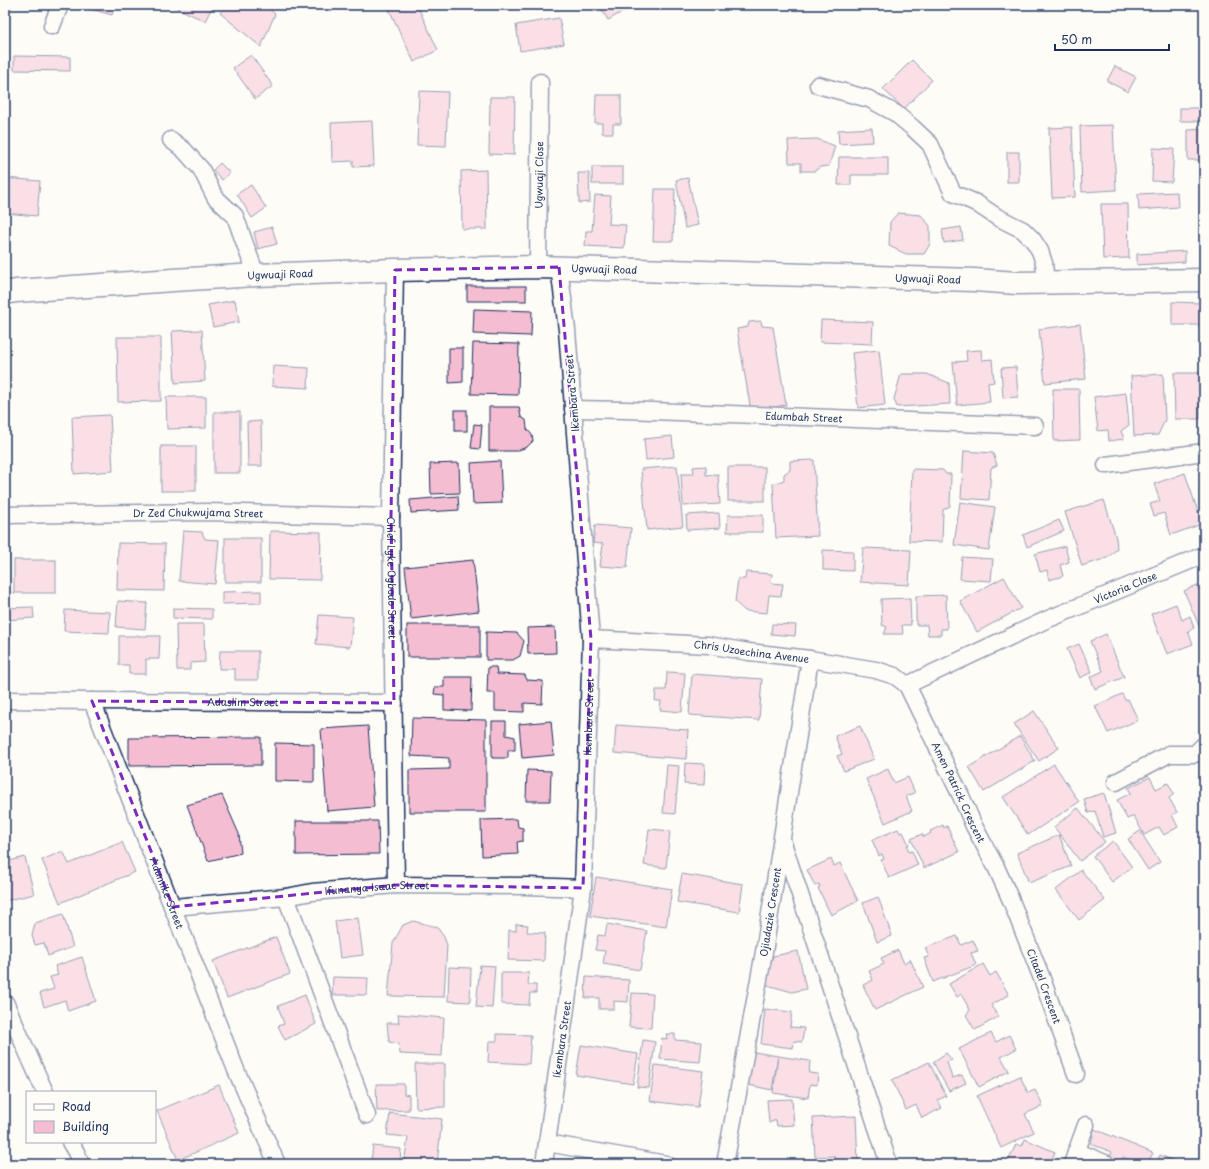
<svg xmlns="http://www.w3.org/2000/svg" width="1209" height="1169" viewBox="0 0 1209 1169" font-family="'Playpen Sans',sans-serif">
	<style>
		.building { fill: #f5bdd2; stroke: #1b2f5e }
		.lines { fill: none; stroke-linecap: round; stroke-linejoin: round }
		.street-casing { stroke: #1b2f5e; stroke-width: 19 }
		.secondary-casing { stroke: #1b2f5e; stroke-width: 25 }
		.street { stroke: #fdfcf7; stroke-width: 16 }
		.secondary { stroke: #fdfcf7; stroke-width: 22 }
		.marked { fill: none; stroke: #7b2cbf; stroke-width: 3; stroke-dasharray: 8 5; stroke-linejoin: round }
		.labels { text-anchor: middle; stroke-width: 3.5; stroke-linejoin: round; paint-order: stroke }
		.street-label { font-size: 10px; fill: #1b2f5e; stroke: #fdfcf7 }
	</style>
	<rect width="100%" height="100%" fill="#fdfcf7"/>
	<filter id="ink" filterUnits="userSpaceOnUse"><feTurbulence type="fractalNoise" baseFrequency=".025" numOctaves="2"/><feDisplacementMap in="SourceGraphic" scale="8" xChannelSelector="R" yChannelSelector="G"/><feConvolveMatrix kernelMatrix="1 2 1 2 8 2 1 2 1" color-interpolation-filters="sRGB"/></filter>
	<g filter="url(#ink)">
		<g class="building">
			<path d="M76 5H115L112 15Z"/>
			<path d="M179 5H213L205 21 177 8Z"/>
			<path d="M226 5H265L275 14 261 47 220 13Z"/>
			<path d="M387 5H417L438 50 414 62Z"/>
			<path d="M599 5H630L631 7 608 20Z"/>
			<path d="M559 18 564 44 520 51 516 25Z"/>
			<path d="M251 55 273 86 255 99 233 68Z"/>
			<path d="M14 56 70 57V71L14 70Z"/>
			<path d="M912 60 932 80 904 109 883 89Z"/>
			<path d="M1115 66 1136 77 1128 92 1107 81Z"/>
			<path d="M419 91 448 92 446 146 417 145Z"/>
			<path d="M596 95H621V124H613V133H602V123H595Z"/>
			<path d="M490 97H515L514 155 489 154Z"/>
			<rect x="1180" y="108" width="24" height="13"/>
			<path d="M372 121 374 166 353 167V161L332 162 331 123Z"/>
			<path d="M1113 125 1116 190 1082 192 1080 126Z"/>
			<path d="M1072 127 1075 197 1052 198 1049 128Z"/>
			<path d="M872 128 873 142 839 144 838 130Z"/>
			<path d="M1204 129V160H1188V130Z"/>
			<path d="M817 139 835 146 829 166 820 167 815 171H801V163H789L788 140Z"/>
			<path d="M1153 148 1174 149 1172 182 1152 181Z"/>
			<rect x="1007" y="152" width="12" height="30"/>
			<path d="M839 157H888V175H851V185H838Z"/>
			<path d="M220 163 230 173 222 180 213 170Z"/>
			<rect x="592" y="167" width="31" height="17"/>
			<path d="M486 170 487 229H462L461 171Z"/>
			<path d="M578 173H589L590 202 579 203Z"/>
			<path d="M5 178 40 181 37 216 5 213Z"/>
			<path d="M688 178 698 225 685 228 676 180Z"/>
			<path d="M251 185 266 208 252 218 237 194Z"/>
			<path d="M655 189H675L673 241H653Z"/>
			<path d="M1177 192 1178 207 1139 210 1138 194Z"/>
			<path d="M595 195 611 196 609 224 626 225 624 248 585 246 586 231H592Z"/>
			<path d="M1101 204H1128L1129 258 1103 259Z"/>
			<path d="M898 213 921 215 930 226V244L924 254H906L889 246 890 222Z"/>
			<path d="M272 227 277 244 258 249 254 232Z"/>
			<path d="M961 227 963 240 944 243 942 230Z"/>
			<path d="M1185 251V262L1137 265V254Z"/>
			<rect x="467" y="286" width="59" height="15"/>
			<path d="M235 300 239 322 213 327 208 305Z"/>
			<path d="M1172 302 1200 303V325H1172Z"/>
			<path d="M474 309 532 311 531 336 473 334Z"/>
			<path d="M821 320 873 322 872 344 820 342Z"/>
			<path d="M761 321 762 326 773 327 786 405 751 411 737 329 748 327 749 322Z"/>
			<path d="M1080 324 1086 379 1045 383 1039 329Z"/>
			<path d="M202 330 205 381 175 383 172 331Z"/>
			<path d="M117 337H161V401L118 402Z"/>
			<path d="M473 343 519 344 518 395 471 394Z"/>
			<path d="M449 348H463V382L449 383Z"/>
			<path d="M879 350 885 405 858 408 852 353Z"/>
			<path d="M981 350 982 360 992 359 994 382 988 383 990 402 957 405 953 362 967 361 966 351Z"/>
			<path d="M273 366 309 368 308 388 272 386Z"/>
			<path d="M1016 367 1018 397 1003 398 1001 368Z"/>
			<path d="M1174 373H1200V419H1175Z"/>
			<path d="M901 374H927L949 383 950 404 897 407 894 399Z"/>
			<path d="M1163 374 1165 420 1158 435 1134 436 1131 376Z"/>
			<path d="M1053 389H1079L1080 440 1054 441Z"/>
			<path d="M1126 393 1129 425 1121 431 1124 439 1109 441 1108 430 1098 431 1094 397Z"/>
			<path d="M166 397H206V428L167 429Z"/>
			<path d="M489 407H519L521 417 526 420 527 429 532 435 533 441 527 447 516 451H489Z"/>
			<rect x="455" y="410" width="12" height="21"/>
			<rect x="214" y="412" width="26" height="61"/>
			<path d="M110 415 113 471 74 474 72 417Z"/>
			<path d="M261 421 262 466H248L247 422Z"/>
			<path d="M474 424 482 425 480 449 471 448Z"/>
			<path d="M672 436 674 457 646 460 644 439Z"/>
			<rect x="161" y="446" width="35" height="45"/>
			<path d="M964 451 993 453 997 465 991 468 989 500 961 498Z"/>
			<path d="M814 460 818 536 776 538 773 484 784 480V474L790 470V461Z"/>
			<path d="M500 461 502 503 473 504 471 463Z"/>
			<path d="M459 463 460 493 431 494 430 464Z"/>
			<path d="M677 466 683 526 647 530 641 469Z"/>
			<path d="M706 466V475L718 474 720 504 683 506 681 474H694L693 467Z"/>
			<rect x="728" y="467" width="37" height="34"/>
			<path d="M912 469 943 470 946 474H951L950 506 943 510 942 542 909 541Z"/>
			<path d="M1185 473 1202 524 1171 535 1164 513 1154 516 1150 504 1160 501 1154 484Z"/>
			<path d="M458 496 459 510 411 513 410 500Z"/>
			<path d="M1104 500 1116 538 1117 549 1107 558 1082 566 1065 512Z"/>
			<path d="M960 502 995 507 989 550 954 545Z"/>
			<path d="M719 513 720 528 687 530 686 515Z"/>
			<path d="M728 515H763V532H727Z"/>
			<path d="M1059 520 1064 531 1027 547 1023 535Z"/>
			<path d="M595 525 631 528 627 568 600 566 603 544 593 543Z"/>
			<path d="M183 531 202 532 205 539 219 540 215 584 179 581Z"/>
			<path d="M270 531 321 532 320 580 269 579Z"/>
			<rect x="225" y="538" width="36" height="44"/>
			<path d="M118 543 165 544 164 591 117 590Z"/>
			<path d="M1065 546 1069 562 1060 565 1063 576 1049 580 1047 570 1040 572 1035 554Z"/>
			<path d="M863 548 911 550 909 585 860 582Z"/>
			<path d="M5 549H9L8 581H5Z"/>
			<path d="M823 550 853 551V571L823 570Z"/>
			<path d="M962 557 993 559 991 581 960 579Z"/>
			<rect x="14" y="560" width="42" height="33"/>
			<path d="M473 560 479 611 411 619 405 567Z"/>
			<path d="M746 572 772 574 771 583 783 584 781 596 769 595 767 613 745 611 735 602 738 579H745Z"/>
			<path d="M1004 577 1021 608 977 632 960 601Z"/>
			<path d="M1197 585 1199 590 1204 588 1203 635 1184 591Z"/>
			<path d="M261 591V603L222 604V592Z"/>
			<path d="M946 595 947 629H941V635H928L927 625H916V596Z"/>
			<path d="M910 598 911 625H902L903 634H884L887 627 882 625 881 599Z"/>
			<path d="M118 601 147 603 145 629 116 627Z"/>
			<path d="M1176 604 1182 620 1190 616 1194 628 1188 631 1193 644 1167 654 1151 614Z"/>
			<path d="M33 607 34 618 5 620V608Z"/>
			<path d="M173 608 212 609V619L173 618Z"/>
			<path d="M65 610 110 612 109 633 64 631Z"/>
			<path d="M319 615 353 617 350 647 316 644Z"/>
			<path d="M176 624H204L205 662 190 663V670H177Z"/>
			<path d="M772 624 796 625 795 636 771 634Z"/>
			<rect x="407" y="625" width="73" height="32"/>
			<path d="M555 627 556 653 528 654 527 628Z"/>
			<path d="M486 632 517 633 524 641 520 656 513 660H486Z"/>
			<path d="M1106 634 1124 677 1095 689 1090 677 1103 671 1090 641Z"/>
			<path d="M119 636H160L159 659H146V674H129V665H119Z"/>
			<path d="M1079 644 1092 672 1080 678 1067 649Z"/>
			<path d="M220 651H258V680H235V669H219Z"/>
			<path d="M488 667H496L497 674 525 675 527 680 543 681 542 704 524 703V712L495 711V693H487Z"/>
			<path d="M667 672 685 673 682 712 660 710 661 701H655L656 690H666Z"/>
			<path d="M692 674 762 679 759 720 689 715Z"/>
			<path d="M444 677H472L471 711 444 710V695L434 694 435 687H444Z"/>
			<path d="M1122 694 1125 700 1128 699 1138 720 1108 733 1095 706Z"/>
			<path d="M1034 711 1059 748 1039 761 1014 724Z"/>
			<path d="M412 718 486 720V812H409V770L449 769V758L411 756Z"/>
			<path d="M492 721H506V735L515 737V750H508V758H492Z"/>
			<path d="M551 721 554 755 522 758 519 724Z"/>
			<path d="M616 725 688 730 686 759 614 753Z"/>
			<path d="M368 726 374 807 327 811 321 729Z"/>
			<path d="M860 726 874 759 844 771 837 756 842 754 835 736Z"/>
			<path d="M1020 736 1035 761 984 792 969 767Z"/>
			<path d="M261 737V765L129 766V738Z"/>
			<path d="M275 743 314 744V782L275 781Z"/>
			<path d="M685 763 705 764 704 785 684 784Z"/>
			<path d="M1054 764 1079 802 1028 835 1003 797Z"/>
			<path d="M667 765 679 766 675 814 663 813Z"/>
			<path d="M888 769 894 783 908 777 915 793 906 796 912 811 885 823 866 779Z"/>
			<path d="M527 770 551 771 550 801H526Z"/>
			<path d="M1150 777 1156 789 1168 783 1174 794 1169 798 1177 812 1172 815 1178 827 1164 835 1159 827 1144 835 1134 816 1127 819 1117 800 1131 793 1128 788Z"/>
			<path d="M1104 793 1116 833 1103 837 1095 811 1088 813 1084 799Z"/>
			<path d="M222 795 239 834 241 853 208 861 187 805Z"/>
			<path d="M1078 808 1105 842 1080 861 1054 827Z"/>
			<path d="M517 819 518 827 523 828V841L517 842 518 854 482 856 481 820Z"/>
			<path d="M296 821H378L379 854 296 855Z"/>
			<path d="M943 825 944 828 947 826 959 852 924 868 911 839 922 834 924 837 931 833 930 831Z"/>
			<path d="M649 829 670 831 666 868 644 865Z"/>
			<path d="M898 829 900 833 903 832 909 845H907L909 852 912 851 918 865 889 878 881 860 884 859 882 854 879 856 872 840Z"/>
			<path d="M1140 831 1160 862 1148 870 1128 839Z"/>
			<path d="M1059 835 1071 866 1029 883 1017 853Z"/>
			<path d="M1113 841 1132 867 1112 882 1093 856Z"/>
			<path d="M122 842 135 872 60 903 42 860 63 851 69 864Z"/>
			<path d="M25 857 34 894 5 901V862Z"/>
			<path d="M831 859 834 866 840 863 858 901 831 915 818 888 820 887 819 884 815 886 807 870Z"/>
			<path d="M1081 870 1105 900 1079 920 1056 890Z"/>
			<path d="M682 874 743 884 739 912 677 902Z"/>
			<path d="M596 877 672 889 666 927 590 916Z"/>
			<path d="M878 897 892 936 877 942 863 903Z"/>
			<path d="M63 914 73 947 48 956 44 943 35 945 32 936 35 923Z"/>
			<path d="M358 918 363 955 340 958 335 921Z"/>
			<path d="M413 921 437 927 444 937 447 945 444 997 388 996 393 943 403 925Z"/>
			<path d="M516 924 528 925 527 932 545 933 544 961 508 960 509 930 516 931Z"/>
			<path d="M607 924 647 931 640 970 603 964 605 951 595 950 598 935 605 936Z"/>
			<path d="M957 936 961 945 973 940 978 951 971 953 976 965 933 982 924 958 929 957 925 948Z"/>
			<path d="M276 937 290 974 227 998 213 961Z"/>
			<path d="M898 950 904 963 910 959 923 987 875 1010 863 985 873 980 869 971 884 964 881 958Z"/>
			<path d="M798 951 806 989 792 992 764 984 773 956Z"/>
			<path d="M82 957 96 1001 68 1011 65 1000 44 1007 40 993 54 989 50 977 58 975 55 966Z"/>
			<path d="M983 964 990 976 996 972 1009 995 991 1005 998 1017 975 1030 966 1015 970 1010 961 994 957 997 949 984Z"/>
			<path d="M480 965 495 966 492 1008 476 1007Z"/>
			<path d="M449 967 471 968 470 1002 448 1001Z"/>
			<path d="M501 973H529L528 985H536V993H530L529 1005 501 1004Z"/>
			<path d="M333 977 368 978 367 995H332Z"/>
			<path d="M586 977 629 980 628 1002 614 1001V1009H599V998H585Z"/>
			<path d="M632 993 653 994 651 1028 629 1027Z"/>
			<path d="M305 995 316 1024 285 1040 278 1026 284 1024 278 1006Z"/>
			<path d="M765 1009 792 1012 790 1027 804 1028 802 1042 794 1041 793 1048 761 1044Z"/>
			<path d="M398 1014 444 1018 442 1056 400 1054 399 1044 389 1042 387 1023H399Z"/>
			<path d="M991 1033 996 1042 1009 1035 1016 1049 1001 1057 1009 1071 979 1087 959 1049Z"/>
			<path d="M497 1034 531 1035 529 1064 488 1062 489 1041H497Z"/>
			<path d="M666 1034H675V1040L702 1042 700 1062 660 1059 662 1038 667 1039Z"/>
			<path d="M643 1040 655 1042 649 1088 637 1087Z"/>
			<path d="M581 1045 638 1054 633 1084 576 1075Z"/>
			<path d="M754 1052 778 1056 772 1090 748 1085Z"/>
			<path d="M946 1053 952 1060 947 1062 952 1078 962 1075 966 1083 949 1091 933 1062Z"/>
			<path d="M778 1056 810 1061 809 1073 818 1074 817 1085 810 1084 808 1098 773 1093Z"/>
			<path d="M929 1062 946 1096 938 1100 942 1108 922 1118 916 1105 906 1110 892 1080Z"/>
			<path d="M415 1064H445V1107L416 1108Z"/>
			<path d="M655 1065 703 1071 698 1107 650 1101Z"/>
			<path d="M1020 1076 1028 1093 1035 1090 1043 1106 1025 1114 1034 1132 1001 1148 977 1096Z"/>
			<path d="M376 1084H404V1094L409 1095V1110L377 1111Z"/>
			<path d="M219 1085 239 1133 178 1160 157 1111Z"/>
			<path d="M792 1099 794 1125 777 1126 776 1120 769 1123 767 1100Z"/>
			<path d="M390 1113 442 1119 437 1164H404L408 1137 387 1135Z"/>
			<path d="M856 1116 858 1164H838L834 1156 815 1157 813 1118Z"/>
			<path d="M1094 1129 1153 1153 1147 1164H1139L1123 1157 1121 1163 1109 1159 1112 1152 1091 1144Z"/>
			<path d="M1025 1139 1055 1152 1050 1164H1007L1016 1144 1022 1146Z"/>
			<path d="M373 1146 401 1149 400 1163 371 1161Z"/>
			<path d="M1160 1155 1181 1164H1156Z"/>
		</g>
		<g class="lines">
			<defs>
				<g id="street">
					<path d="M52 26 60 5"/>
					<path d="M818 85 869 99 895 113 913 128 930 144 953 193 976 203 997 217 1023 230 1033 240 1040 251 1044 263 1046 282"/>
					<path d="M171 140 184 150 201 169 215 197 235 216 256 275"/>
					<path id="s1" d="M538 267 540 82"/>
					<path id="s2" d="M395 270 391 517 396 885"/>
					<path id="s3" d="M573 409 626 410 1035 426"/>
					<path d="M1106 465 1204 452"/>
					<path id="s4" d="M5 515 207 512 391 517"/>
					<path id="s5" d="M591 639 708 645 749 652 810 659 876 670 895 676 907 685 961 796 974 826 996 867 1010 898 1041 976 1076 1074"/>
					<path id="s6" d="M907 685 1046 620 1204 555"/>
					<path id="s7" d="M5 700 92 701 236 1070 277 1164"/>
					<path id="s8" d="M92 701 394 703"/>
					<path d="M1116 782 1169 754H1195L1204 745"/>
					<path d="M783 843 889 1164"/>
					<path d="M286 897 367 1115"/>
					<path id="s9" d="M173 907 286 897 312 892 396 885 527 886 583 888"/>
					<path d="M5 1002 45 1092"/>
					<path d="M70 1142 76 1152 81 1164"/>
					<path d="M547 1143 666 1164"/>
					<path d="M1076 1151 1107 1164"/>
					<path id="s10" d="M544 1164 583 888 591 639 567 330 559 267"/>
					<path id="s11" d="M725 1164 764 952 810 659"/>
					<path d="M1072 1164 1086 1125"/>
				</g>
				<g id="secondary">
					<path id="s12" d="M5 293 16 291 173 280 256 275 395 270 538 267 974 280 1017 283 1204 280"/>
				</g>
			</defs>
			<use href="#street" class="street-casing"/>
			<use href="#secondary" class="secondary-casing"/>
			<use href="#street" class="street"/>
			<use href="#secondary" class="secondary"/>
		</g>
	</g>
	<path d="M0 0H1209V1169H0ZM559 267 591 639 583 888 396 885 173 907 92 701 394 703 391 517 395 270Z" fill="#fdfcf7" fill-opacity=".55" fill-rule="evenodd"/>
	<path class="marked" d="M559 267 591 639 583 888 396 885 173 907 92 701 394 703 391 517 395 270Z"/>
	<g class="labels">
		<g class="street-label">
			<text dy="4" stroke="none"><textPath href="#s1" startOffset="92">Ugwuaji Close</textPath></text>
			<text dy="4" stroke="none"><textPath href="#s12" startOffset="600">Ugwuaji Road</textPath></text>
			<text dy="4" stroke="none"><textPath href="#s12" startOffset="276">Ugwuaji Road</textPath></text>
			<text dy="4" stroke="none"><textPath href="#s12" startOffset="924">Ugwuaji Road</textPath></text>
			<text transform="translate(572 393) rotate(-95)" y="4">Ikembara Street</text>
			<text dy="4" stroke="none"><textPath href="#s3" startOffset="231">Edumbah Street</textPath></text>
			<text dy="4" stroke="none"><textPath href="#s4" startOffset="193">Dr Zed Chukwujama Street</textPath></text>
			<text dy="4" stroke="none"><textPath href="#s2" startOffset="308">Chief Lyke Ogbodo Street</textPath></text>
			<text dy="4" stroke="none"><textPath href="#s6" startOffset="239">Victoria Close</textPath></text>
			<text dy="4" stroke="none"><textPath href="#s5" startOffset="161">Chris Uzoechina Avenue</textPath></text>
			<text dy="4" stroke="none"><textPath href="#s8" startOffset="151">Adaslim Street</textPath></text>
			<text dy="4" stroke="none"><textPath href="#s10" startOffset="450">Ikembara Street</textPath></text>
			<text dy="4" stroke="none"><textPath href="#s5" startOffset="441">Amen Patrick Crescent</textPath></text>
			<text dy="4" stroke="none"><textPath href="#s9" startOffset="205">Ifunanya Isaac Street</textPath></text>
			<text dy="4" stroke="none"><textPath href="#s7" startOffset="293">Adumike Street</textPath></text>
			<text dy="4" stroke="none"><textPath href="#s11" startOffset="256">Ojiadazie Crescent</textPath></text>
			<text dy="4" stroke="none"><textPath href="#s5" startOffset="653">Citadel Crescent</textPath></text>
			<text dy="4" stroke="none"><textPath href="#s10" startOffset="126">Ikembara Street</textPath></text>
		</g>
	</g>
	<rect width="1209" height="1169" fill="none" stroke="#fdfcf7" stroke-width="20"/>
	<rect x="10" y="10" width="1189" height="1149" fill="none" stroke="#1b2f5e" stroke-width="1.5" filter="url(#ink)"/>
	<rect x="26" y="1091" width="130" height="52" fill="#fdfcf7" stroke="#a3aaba"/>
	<rect x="34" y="1104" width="20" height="6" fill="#fdfcf7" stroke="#a3aaba"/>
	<text x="62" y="1111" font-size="12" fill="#1b2f5e">Road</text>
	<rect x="34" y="1121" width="20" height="12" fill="#f5bdd2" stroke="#a3aaba"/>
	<text x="62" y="1131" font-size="12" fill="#1b2f5e">Building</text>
	<path d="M1055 44v6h114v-6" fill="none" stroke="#1b2f5e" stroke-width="2"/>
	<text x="1061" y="44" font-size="12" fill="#1b2f5e" stroke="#fdfcf7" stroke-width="3" paint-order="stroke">50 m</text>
</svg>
